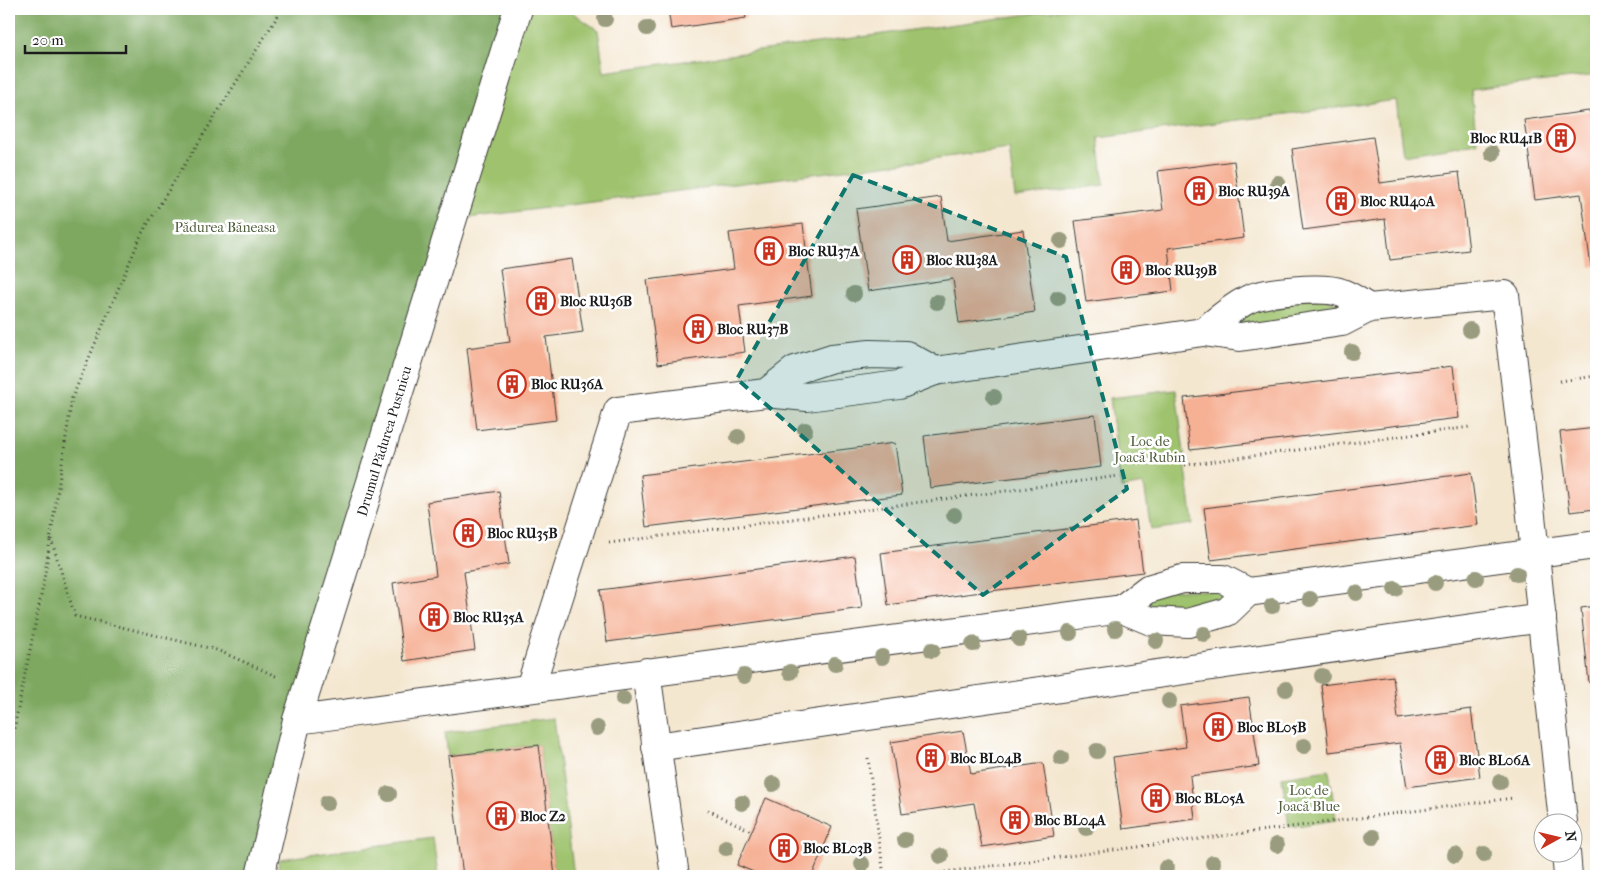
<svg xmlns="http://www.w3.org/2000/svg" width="1605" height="885" viewBox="0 0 1605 885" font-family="'IM FELL French Canon',serif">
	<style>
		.green { fill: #9ec26d; stroke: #5d6f44 }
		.forest { fill: #7ea860; stroke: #4d623e }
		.building { fill: #f6b195 }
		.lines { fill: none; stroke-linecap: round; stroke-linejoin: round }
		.minor-casing { stroke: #3c3a37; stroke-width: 30 }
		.path { stroke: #3c3a37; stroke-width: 3; stroke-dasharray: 1 4; stroke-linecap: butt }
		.minor { stroke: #fff; stroke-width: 28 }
		.tree { fill: #9a9c7f }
		.marked { fill: #0f766e; fill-opacity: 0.2; stroke: #0f766e; stroke-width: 4; stroke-dasharray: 10 6; stroke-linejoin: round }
		.labels { text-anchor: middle; stroke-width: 5; stroke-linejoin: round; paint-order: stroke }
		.poi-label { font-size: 14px; font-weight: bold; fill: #1c1c1c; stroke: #fff; text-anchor: start }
		.park-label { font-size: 14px; fill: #505e3c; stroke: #fff }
		.street-label { font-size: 14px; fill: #1c1c1c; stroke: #fff }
	</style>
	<rect width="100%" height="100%" fill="#fff"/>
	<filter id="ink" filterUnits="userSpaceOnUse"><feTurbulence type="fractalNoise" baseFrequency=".02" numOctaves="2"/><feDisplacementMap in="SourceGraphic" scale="10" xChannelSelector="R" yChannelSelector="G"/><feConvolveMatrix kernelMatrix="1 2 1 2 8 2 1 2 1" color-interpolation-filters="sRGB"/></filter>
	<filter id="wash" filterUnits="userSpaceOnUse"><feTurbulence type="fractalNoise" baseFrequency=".0096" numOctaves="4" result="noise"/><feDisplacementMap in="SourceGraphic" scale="20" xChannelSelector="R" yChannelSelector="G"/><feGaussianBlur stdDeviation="1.12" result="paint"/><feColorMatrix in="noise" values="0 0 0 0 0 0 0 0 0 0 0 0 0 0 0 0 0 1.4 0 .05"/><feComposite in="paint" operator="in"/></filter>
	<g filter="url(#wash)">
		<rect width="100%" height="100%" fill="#f4e7d0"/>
		<g class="green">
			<path d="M518 9H567L598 30 604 72 1066 9H1596V75L1471 90 1477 143 1403 155 1396 100 1098 138 1104 185 1015 197 1009 149 452 220Z"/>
			<path d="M1279 291 1369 308 1240 337 1226 313Z"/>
			<path d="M1176 390 1193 524 1151 530 1144 484 1121 488 1110 398Z"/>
			<path d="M1148 589 1248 592 1227 612 1122 609Z"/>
			<path d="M554 718 574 876H555L539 745 448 756 445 732Z"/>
			<path d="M1329 770 1336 820 1289 827 1282 777Z"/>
			<path d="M433 838 438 876H276L280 859Z"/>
		</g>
		<path class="forest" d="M9 9H519L260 876H9Z"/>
		<g id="blocks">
			<g class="building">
				<path d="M668 9H744L746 18 671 29Z"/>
				<path d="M1596 110V266L1591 267 1581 194 1535 200 1524 120Z"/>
				<path d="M1373 137 1380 183 1459 172 1469 250 1390 260 1385 219 1303 230 1292 149Z"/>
				<path d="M1234 161 1244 238 1168 248 1173 291 1086 302 1075 221 1163 210 1158 171Z"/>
				<path d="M941 197 947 241 1023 230 1035 312 959 323 953 279 868 291 856 209Z"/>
				<path d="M803 224 812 296 739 306 745 352 658 364 647 280 734 269 729 233Z"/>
				<path d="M572 259 583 332 546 337 556 420 477 430 467 348 510 342 500 269Z"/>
				<path d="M1453 366 1459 418 1190 450 1184 398Z"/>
				<path d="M1095 415 1101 467 930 488 924 436Z"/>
				<path d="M1596 428V509L1570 512 1560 432Z"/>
				<path d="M895 443 902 495 646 527 640 475Z"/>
				<path d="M1471 473 1478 525 1211 560 1204 508Z"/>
				<path d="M499 491 509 564 464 572 475 650 404 661 393 583 436 576 427 502Z"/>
				<path d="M1136 520 1143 572 966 594 888 605 881 553Z"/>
				<path d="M855 556 862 608 607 642 600 590Z"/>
				<path d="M1596 606V682L1589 683 1581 608Z"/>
				<path d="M1393 676 1398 719 1471 709 1480 777 1407 787 1400 743 1329 752 1321 685Z"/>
				<path d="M1249 697 1259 766 1190 776 1195 819 1123 829 1113 757 1186 747 1180 706Z"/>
				<path d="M963 731 971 774 1043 763 1054 836 982 847 974 803 902 814 891 742Z"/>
				<path d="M539 745 555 876H463L448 756Z"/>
				<path d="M766 798 832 827 812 876H763L737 865Z"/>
			</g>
		</g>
	</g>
	<g filter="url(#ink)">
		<use href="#blocks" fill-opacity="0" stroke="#3c3a37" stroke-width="1"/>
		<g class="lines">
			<defs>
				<g id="minor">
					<path d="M1369 308C1360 303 1351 296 1342 293 1325 286 1263 291 1247 300 1231 308 1217 321 1203 332L1240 337 1342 322 1369 308 1505 295 1530 506 1563 822"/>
					<path d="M935 371 1203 332"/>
					<path d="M1248 592 1596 545"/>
					<path d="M646 672 675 876"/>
					<path d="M530 688 618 411 766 393 807 397 899 385 935 371 906 355 870 354 832 358 795 370 766 393"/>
					<path d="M297 720 1122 609 1151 621 1188 623 1227 612 1248 592 1223 579H1182L1148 589 1122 609"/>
					<path d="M656 747 1542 618"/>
					<path d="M1566 852 1568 876"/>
					<path d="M260 876 297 720 518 9"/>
				</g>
			</defs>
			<use href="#minor" class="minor-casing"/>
			<g class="path">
				<path d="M1560 381 1596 376"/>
				<path d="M1185 465 1470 427"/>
				<path d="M51 539 75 616 217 650 278 677"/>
				<path d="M609 543 1119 476"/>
				<path d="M9 753 43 586 72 398 142 233 282 9"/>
				<path d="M868 758 884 876"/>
				<path d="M708 810 751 831"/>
				<path d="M915 876 1513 798"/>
			</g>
			<use href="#minor" class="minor"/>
		</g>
		<g class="tree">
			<circle cx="605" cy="19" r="8"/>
			<circle cx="647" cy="28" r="8"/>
			<circle cx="1492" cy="153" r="8"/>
			<circle cx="1278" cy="183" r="8"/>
			<circle cx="1061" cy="241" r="8"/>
			<circle cx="854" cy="294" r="8"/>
			<circle cx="1058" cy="298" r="8"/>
			<circle cx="937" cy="302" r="8"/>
			<circle cx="1470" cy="330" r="8"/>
			<circle cx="1352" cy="352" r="8"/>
			<circle cx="994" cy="397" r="8"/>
			<circle cx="805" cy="430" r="8"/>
			<circle cx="738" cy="437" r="8"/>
			<circle cx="954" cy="515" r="8"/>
			<circle cx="1517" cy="574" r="8"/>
			<circle cx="1476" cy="578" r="8"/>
			<circle cx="1435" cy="583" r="8"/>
			<circle cx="1395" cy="589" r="8"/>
			<circle cx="1356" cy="593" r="8"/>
			<circle cx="1310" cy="599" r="8"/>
			<circle cx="1272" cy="606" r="8"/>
			<circle cx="1115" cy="629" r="8"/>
			<circle cx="1070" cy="633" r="8"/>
			<circle cx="1204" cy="634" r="8"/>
			<circle cx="1019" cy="639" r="8"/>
			<circle cx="1156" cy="641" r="8"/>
			<circle cx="973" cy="644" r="8"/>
			<circle cx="932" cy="650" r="8"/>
			<circle cx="882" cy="657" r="8"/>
			<circle cx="835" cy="664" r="8"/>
			<circle cx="790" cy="672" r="8"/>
			<circle cx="744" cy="676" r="8"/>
			<circle cx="1322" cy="676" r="8"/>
			<circle cx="1286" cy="689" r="8"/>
			<circle cx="623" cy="699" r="8"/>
			<circle cx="1169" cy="701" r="8"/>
			<circle cx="597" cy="728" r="8"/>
			<circle cx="1304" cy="746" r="8"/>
			<circle cx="1097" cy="751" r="8"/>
			<circle cx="1061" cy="758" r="8"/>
			<circle cx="1500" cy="782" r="8"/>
			<circle cx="773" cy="784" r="8"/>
			<circle cx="389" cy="794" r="8"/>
			<circle cx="327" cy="803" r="8"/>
			<circle cx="742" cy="803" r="8"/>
			<circle cx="1086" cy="828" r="8"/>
			<circle cx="1373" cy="837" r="8"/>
			<circle cx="905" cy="840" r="8"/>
			<circle cx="1277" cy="845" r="8"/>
			<circle cx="726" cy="848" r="8"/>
			<circle cx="1484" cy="854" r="8"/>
			<circle cx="1455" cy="855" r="8"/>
			<circle cx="941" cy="856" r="8"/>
			<circle cx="1213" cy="863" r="8"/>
			<circle cx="862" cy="864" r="8"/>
			<circle cx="1166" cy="868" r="8"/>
		</g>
	</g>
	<path class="marked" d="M853 175 1066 257 1127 489 983 595 737 379Z"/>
	<defs>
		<symbol id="building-ring" viewBox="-11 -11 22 22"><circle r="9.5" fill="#fff" stroke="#c8321e" stroke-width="1.5"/><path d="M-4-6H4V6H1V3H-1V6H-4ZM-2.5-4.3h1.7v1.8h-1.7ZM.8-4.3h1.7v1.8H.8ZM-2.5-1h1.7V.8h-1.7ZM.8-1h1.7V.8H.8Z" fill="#c8321e"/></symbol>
	</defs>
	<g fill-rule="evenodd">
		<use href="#building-ring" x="1545" y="122" width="32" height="32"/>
		<use href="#building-ring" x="1183" y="175" width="32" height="32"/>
		<use href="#building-ring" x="1325" y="185" width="32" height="32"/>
		<use href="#building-ring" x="753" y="235" width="32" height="32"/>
		<use href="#building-ring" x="891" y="244" width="32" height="32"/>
		<use href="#building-ring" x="1110" y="254" width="32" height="32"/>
		<use href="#building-ring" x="525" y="285" width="32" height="32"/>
		<use href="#building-ring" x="682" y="313" width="32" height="32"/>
		<use href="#building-ring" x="496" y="368" width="32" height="32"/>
		<use href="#building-ring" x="452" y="517" width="32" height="32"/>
		<use href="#building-ring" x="418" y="601" width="32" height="32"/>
		<use href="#building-ring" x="1202" y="711" width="32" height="32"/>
		<use href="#building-ring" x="915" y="742" width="32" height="32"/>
		<use href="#building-ring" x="1424" y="744" width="32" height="32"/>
		<use href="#building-ring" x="1140" y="782" width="32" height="32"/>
		<use href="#building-ring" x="485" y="800" width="32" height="32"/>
		<use href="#building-ring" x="999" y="804" width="32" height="32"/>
		<use href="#building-ring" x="768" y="832" width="32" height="32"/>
	</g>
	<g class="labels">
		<g class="poi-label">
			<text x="1542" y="143" text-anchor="end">Bloc RU41B</text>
			<text x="1218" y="196">Bloc RU39A</text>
			<text x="1360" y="206">Bloc RU40A</text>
			<text x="788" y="256">Bloc RU37A</text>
			<text x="926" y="265">Bloc RU38A</text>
			<text x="1145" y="275">Bloc RU39B</text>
			<text x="560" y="306">Bloc RU36B</text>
			<text x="717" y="334">Bloc RU37B</text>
			<text x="531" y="389">Bloc RU36A</text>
			<text x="487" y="538">Bloc RU35B</text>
			<text x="453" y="622">Bloc RU35A</text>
			<text x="1237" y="732">Bloc BL05B</text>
			<text x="950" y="763">Bloc BL04B</text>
			<text x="1459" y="765">Bloc BL06A</text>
			<text x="1175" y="803">Bloc BL05A</text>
			<text x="520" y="821">Bloc Z2</text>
			<text x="1034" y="825">Bloc BL04A</text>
			<text x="803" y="853">Bloc BL03B</text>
		</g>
		<g class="park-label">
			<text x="225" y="232">Pădurea Băneasa</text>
			<text x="1150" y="446">Loc de<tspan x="1150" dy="16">Joacă Rubin</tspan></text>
			<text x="1309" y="795">Loc de<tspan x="1309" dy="16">Joacă Blue</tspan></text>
		</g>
		<g class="street-label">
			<text transform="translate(384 441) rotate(-73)" y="5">Drumul Pădurea Pustnicu</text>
		</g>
	</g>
	<rect width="1605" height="885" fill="none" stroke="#fff" stroke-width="30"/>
	<g transform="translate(1558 838) rotate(82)"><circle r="24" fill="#ffffff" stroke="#a4a4a4"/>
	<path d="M0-4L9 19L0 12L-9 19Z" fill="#c8321e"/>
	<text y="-8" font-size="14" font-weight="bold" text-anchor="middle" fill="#1c1c1c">N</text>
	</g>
	<path d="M25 45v8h101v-8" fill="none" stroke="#1c1c1c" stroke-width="2.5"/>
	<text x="32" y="45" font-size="15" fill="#1c1c1c" stroke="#ffffff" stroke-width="4" paint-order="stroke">20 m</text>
</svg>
